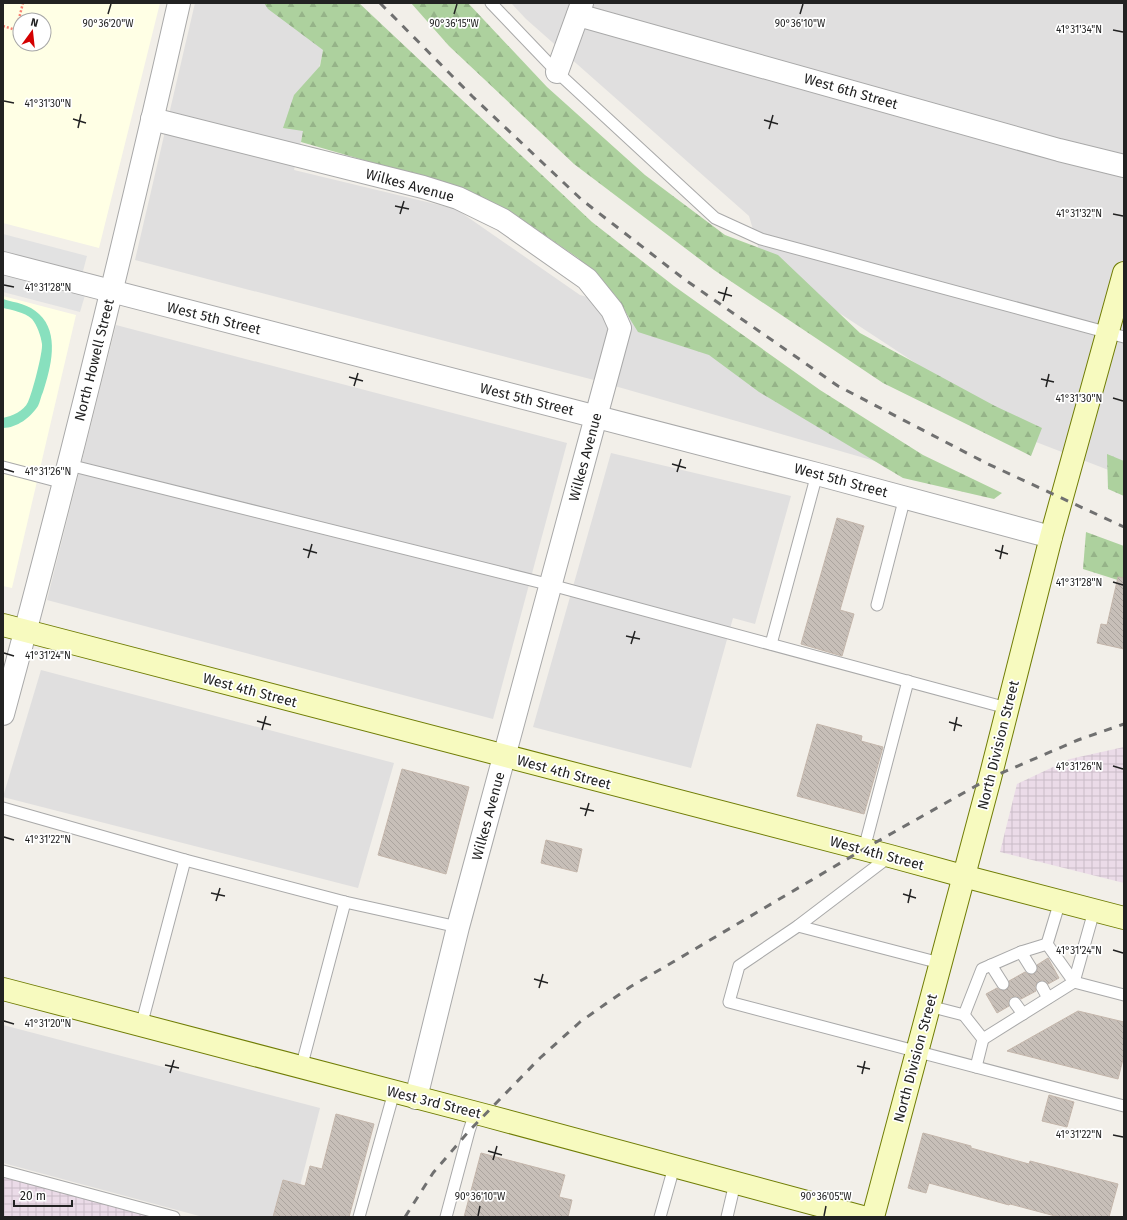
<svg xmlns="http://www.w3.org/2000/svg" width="1127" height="1220" viewBox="0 0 1127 1220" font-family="'Fira Sans',sans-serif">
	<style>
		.residential { fill: #e0dfdf }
		.industrial { fill: url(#industrial-grid) }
		.education { fill: #ffffe5; fill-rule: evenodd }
		.forest { fill: url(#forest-firs) }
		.pitch { fill: #88e0be }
		.parking { fill: #e2e2e2 }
		.building { fill: url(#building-back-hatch); stroke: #c4b6ab }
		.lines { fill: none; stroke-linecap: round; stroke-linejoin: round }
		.lane-casing { stroke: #a9a9a9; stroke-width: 13 }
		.street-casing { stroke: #a9a9a9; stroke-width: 24 }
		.secondary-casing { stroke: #707d05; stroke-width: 24 }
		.path { stroke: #fa8072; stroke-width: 2.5; stroke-dasharray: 2 2; stroke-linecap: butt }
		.lane { stroke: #fff; stroke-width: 11 }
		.street { stroke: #fff; stroke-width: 22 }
		.secondary { stroke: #f7fabf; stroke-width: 22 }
		.rail { stroke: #707070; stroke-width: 3; stroke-dasharray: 8 8; stroke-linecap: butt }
		.ticks { fill: none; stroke: #222; stroke-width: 1.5 }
		.labels { text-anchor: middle; stroke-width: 3.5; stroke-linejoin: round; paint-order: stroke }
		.street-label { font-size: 14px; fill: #222; stroke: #fff }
		.ticks-label { font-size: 10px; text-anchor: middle; fill: #222; stroke: #fff; stroke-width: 3.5; stroke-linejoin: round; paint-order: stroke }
	</style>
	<defs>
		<pattern id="industrial-grid" width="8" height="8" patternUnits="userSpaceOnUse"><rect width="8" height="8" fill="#ebdbe8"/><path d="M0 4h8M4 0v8" fill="none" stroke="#c9bcc7"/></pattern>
		<pattern id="forest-firs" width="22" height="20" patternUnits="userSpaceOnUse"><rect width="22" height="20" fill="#add19e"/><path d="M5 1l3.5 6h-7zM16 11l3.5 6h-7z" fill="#95b388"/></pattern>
		<pattern id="building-back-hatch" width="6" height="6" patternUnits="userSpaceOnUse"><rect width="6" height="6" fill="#c7bfb8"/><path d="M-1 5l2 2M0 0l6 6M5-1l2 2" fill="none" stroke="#aba49e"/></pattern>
	</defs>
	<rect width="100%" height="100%" fill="#f2efe9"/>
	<g class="residential">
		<path d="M195 3H335L294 170 456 209 580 295 628 308 636 263 899 468 594 380 135 260Z"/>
		<path d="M511 3H1124V476L1036 442 763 263 749 216 526 19Z"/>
		<path d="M116 325 567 443 493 719 47 600Z"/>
		<path d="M611 453 791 496 755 624 733 618 691 768 533 727Z"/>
		<path d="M41 670 394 763 358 888 3 797Z"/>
		<path d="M3 1025 320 1108 292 1217H203L3 1163Z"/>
	</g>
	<g class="industrial">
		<path d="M1124 747V883L1000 852 1017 784 1070 759Z"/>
		<path d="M3 1172 164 1217H3Z"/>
	</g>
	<g class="education">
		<path d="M3 3H160L99 248 3 223ZM20 20H44V44H20Z"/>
		<path d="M3 296 76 315 12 588 3 586Z"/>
	</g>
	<g class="forest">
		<path d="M264 3H359L592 222 674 286 820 390 923 455 1002 493 994 499 903 478 759 392 709 355 638 332 615 295 578 258 514 214 412 174 301 142 303 131 283 128 294 95 320 66 323 50 268 9Z"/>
		<path d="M411 3H468L547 87 645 175 725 235 778 255 860 333 995 406 1042 428 1031 456 883 383 714 270 574 164 449 46Z"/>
		<path d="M1107 454 1124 461V496L1108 489Z"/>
		<path d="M1086 532 1124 546V582L1083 569Z"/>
	</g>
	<path class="pitch" d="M3 299C16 303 29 304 39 314 60 333 51 368 43 392 41 396 40 402 38 406 31 417 17 428 3 428V418C12 416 24 411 28 402 32 394 43 352 42 344 41 336 37 325 32 319 24 312 12 310 3 308Z"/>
	<path class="parking" d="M3 234 87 256 80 282 88 285 80 312 3 292Z"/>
	<g class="building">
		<path d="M837 518 864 526 840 610 854 614 842 656 801 644Z"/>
		<path d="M1118 577 1124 578V649L1097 643 1101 624 1107 625Z"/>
		<path d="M817 724 862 736 861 741 883 747 864 814 797 796Z"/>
		<path d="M402 769 469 787 446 874 378 855Z"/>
		<path d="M546 840 582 849 577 872 541 863Z"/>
		<path d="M1048 958 1059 978 1048 984 1043 980 1038 981 1035 986 1036 991 1021 999 1017 996 1011 997 1008 1001 1009 1006 997 1013 986 994 997 988 1000 990H1006L1009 987V981L1025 972 1028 974H1034L1037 971V965Z"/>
		<path d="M1078 1011 1124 1022V1055L1118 1079 1007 1051Z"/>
		<path d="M1049 1095 1074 1102 1067 1127 1042 1121Z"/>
		<path d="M336 1114 374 1124 349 1217H273L283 1180 305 1186 310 1166 322 1169Z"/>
		<path d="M923 1133 971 1146V1148L1029 1164 1030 1161 1118 1184 1109 1217H1059L1010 1204 1009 1205 929 1183 926 1193 908 1188Z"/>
		<path d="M481 1153 565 1175 559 1197 572 1200 568 1217H464Z"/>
	</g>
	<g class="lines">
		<defs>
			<g id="lane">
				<path d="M491 3 557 72 715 218 761 239 1124 337"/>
				<path d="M69 465 551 585 1007 708"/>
				<path d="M3 467 64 483"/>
				<path d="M877 605 905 497"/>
				<path d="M771 644 817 474"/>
				<path d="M3 808 185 860 345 902 458 927"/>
				<path d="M864 849 908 681"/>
				<path d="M890 856 798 926 739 966 729 1002 1124 1106"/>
				<path d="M1060 901 1047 944 1074 982 1124 995"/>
				<path d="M798 926 940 963"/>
				<path d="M1021 952 1031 968"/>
				<path d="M991 965 1003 984"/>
				<path d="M1042 987 1048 998"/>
				<path d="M1015 1003 1023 1014"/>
				<path d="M929 1006 964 1015 982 969 1021 952 1047 944"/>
				<path d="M964 1015 983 1039 976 1067"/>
				<path d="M141 1026 185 860"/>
				<path d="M983 1039 1074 982 1094 911"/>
				<path d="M301 1068 345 902"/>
				<path d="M3 1171 174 1217"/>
				<path d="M359 1217 394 1092"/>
				<path d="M446 1217 469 1131 475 1113"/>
				<path d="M660 1217 674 1167"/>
				<path d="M727 1217 735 1183"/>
			</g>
			<g id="street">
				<path d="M578 15 1059 150 1124 166"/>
				<path d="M557 72 582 3"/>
				<path d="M152 119 423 187 458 198 503 220 587 279 612 310 620 328 458 927 416 1098"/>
				<path d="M3 263 817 474 1051 537"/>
				<path d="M3 714C67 479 125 241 179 3"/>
			</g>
			<g id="secondary">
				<path d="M3 625 890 856 963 876 1124 918"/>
				<path d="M3 989 484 1115 863 1217"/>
				<path d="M873 1217 990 778 1051 537 1124 273"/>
			</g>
		</defs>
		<use href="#lane" class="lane-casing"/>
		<use href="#street" class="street-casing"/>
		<use href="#secondary" class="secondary-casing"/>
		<path class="path" d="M3 26 16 30 23 3"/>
		<use href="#lane" class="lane"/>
		<use href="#street" class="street"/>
		<use href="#secondary" class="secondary"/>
		<g class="rail">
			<path d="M380 3 472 96 582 200 684 279 838 386 986 463 1124 527"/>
			<path d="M405 1217 433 1173 469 1131 540 1058 580 1022 604 1005 630 987 673 962 864 849 990 778 1078 740 1124 724"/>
		</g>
	</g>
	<path class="ticks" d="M108 14 111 4M454 14 457 4M800 14 803 4M1113 30 1123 32M4 101 14 103M73 119 86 123M764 120 778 124M78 128 81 114M769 129 773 115M395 206 409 209M400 214 404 201M1113 214 1123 216M4 285 14 287M718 292 732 296M723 301 727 287M349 377 363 381M1041 379 1054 382M354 386 358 373M1046 387 1049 374M1113 398 1123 401M672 464 686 468M4 469 14 472M677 472 681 459M303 549 317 553M995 550 1008 554M308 558 312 544M1000 559 1003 545M1113 582 1123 585M626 636 640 639M631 644 635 631M4 653 14 656M257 721 271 725M949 722 962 726M262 730 266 716M954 731 957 717M1113 766 1123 769M580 808 594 811M585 816 589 803M4 837 14 840M211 893 225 896M903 894 916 898M216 901 220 888M908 903 911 889M1113 950 1123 953M534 979 548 983M539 988 543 974M4 1021 14 1024M165 1065 179 1068M857 1066 870 1069M170 1073 174 1060M862 1074 865 1061M1113 1135 1123 1137M488 1151 502 1155M493 1160 497 1146M478 1216 480 1206M824 1216 826 1206"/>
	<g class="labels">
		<g class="street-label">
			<text transform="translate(851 91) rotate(16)" y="5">West 6th Street</text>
			<text transform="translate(410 185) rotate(15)" y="5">Wilkes Avenue</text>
			<text transform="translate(214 318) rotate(14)" y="5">West 5th Street</text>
			<text transform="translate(94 360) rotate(-76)" y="5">North Howell Street</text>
			<text transform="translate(527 399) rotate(14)" y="5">West 5th Street</text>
			<text transform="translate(585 457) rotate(-75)" y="5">Wilkes Avenue</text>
			<text transform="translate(841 480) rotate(15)" y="5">West 5th Street</text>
			<text transform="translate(250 690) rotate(15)" y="5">West 4th Street</text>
			<text transform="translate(998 745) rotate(-76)" y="5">North Division Street</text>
			<text transform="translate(564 772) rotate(15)" y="5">West 4th Street</text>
			<text transform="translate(488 816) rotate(-75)" y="5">Wilkes Avenue</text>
			<text transform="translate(877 853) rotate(15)" y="5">West 4th Street</text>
			<text transform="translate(915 1058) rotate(-75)" y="5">North Division Street</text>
			<text transform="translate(434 1102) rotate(14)" y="5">West 3rd Street</text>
		</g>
	</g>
	<g class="ticks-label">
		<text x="108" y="27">90°36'20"W</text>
		<text x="454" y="27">90°36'15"W</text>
		<text x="800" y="27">90°36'10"W</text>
		<text x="1079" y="33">41°31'34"N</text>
		<text x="48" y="107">41°31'30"N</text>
		<text x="1079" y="217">41°31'32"N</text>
		<text x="48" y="291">41°31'28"N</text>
		<text x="1079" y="402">41°31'30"N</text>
		<text x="48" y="475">41°31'26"N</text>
		<text x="1079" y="586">41°31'28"N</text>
		<text x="48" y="659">41°31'24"N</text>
		<text x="1079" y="770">41°31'26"N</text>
		<text x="48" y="843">41°31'22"N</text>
		<text x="1079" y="954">41°31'24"N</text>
		<text x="48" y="1027">41°31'20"N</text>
		<text x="1079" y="1138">41°31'22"N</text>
		<text x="480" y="1200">90°36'10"W</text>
		<text x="826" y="1200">90°36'05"W</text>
	</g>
	<rect width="1127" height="1220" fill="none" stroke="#222222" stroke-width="8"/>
	<g transform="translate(32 32) rotate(15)"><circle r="19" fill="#ffffff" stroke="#a7a7a7"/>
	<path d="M0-3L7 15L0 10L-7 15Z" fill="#d40000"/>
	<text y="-6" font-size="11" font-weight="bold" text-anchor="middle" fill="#222222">N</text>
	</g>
	<path d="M14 1200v6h58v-6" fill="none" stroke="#222222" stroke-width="2"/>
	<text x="20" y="1200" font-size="12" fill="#222222" stroke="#ffffff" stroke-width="3" paint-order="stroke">20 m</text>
</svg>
